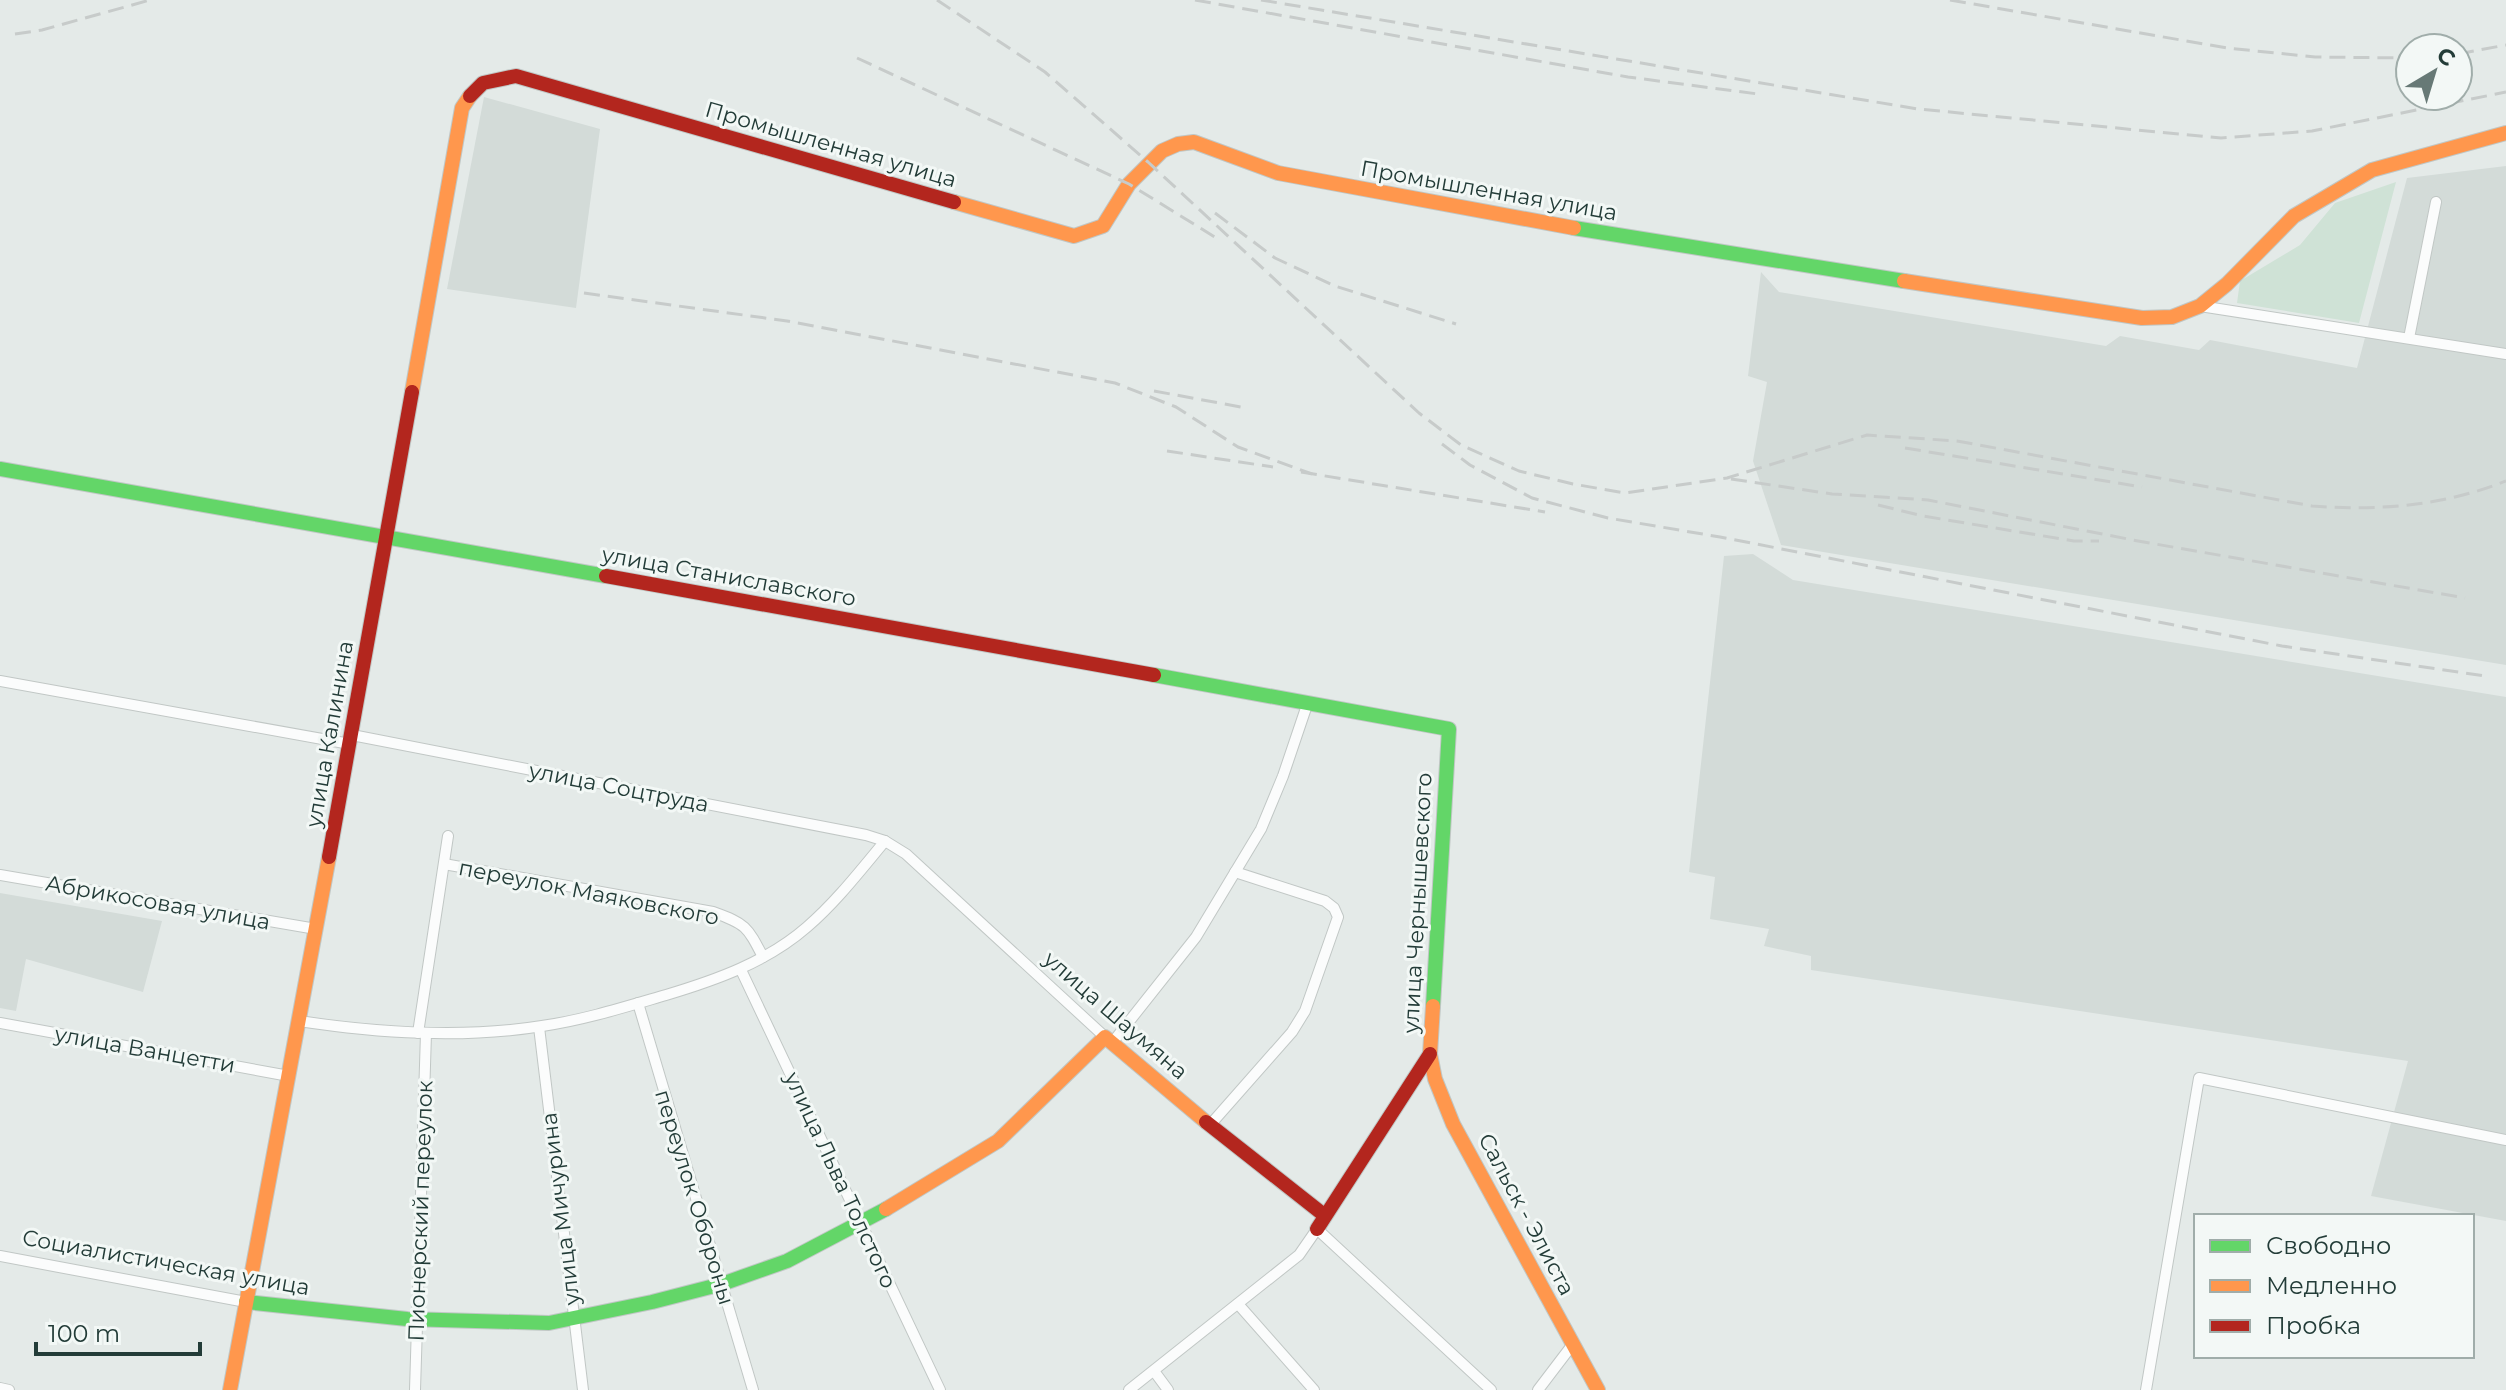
<svg xmlns="http://www.w3.org/2000/svg" width="2506" height="1390" viewBox="0 0 2506 1390" font-family="Montserrat,sans-serif">
	<style>
		.built { fill: #d3dbd8 }
		.green { fill: #cfe2d6 }
		.lines { fill: none; stroke-linecap: round; stroke-linejoin: round }
		.street-casing { stroke: #c1c7c5; stroke-width: 12 }
		.fast-casing { stroke: #c0c7c5; stroke-width: 16 }
		.slow-casing { stroke: #c0c7c5; stroke-width: 16 }
		.jam-casing { stroke: #c0c7c5; stroke-width: 16 }
		.street { stroke: #fbfcfc; stroke-width: 10 }
		.fast { stroke: #63d668; stroke-width: 14 }
		.slow { stroke: #ff974d; stroke-width: 14 }
		.jam { stroke: #b3261e; stroke-width: 14 }
		.rail { stroke: #c7cbca; stroke-width: 3; stroke-dasharray: 16 8; stroke-linecap: butt }
		.labels { text-anchor: middle; stroke-width: 6; stroke-linejoin: round; paint-order: stroke }
		.street-label { font-size: 22px; fill: #233c38; stroke: #f3f8f6 }
	</style>
	<rect width="100%" height="100%" fill="#e4eae8"/>
	<g class="built">
		<path d="M484 97 600 129 576 308 447 289Z"/>
		<path d="M2506 166V665L1781 545 1753 461 1767 382 1748 376 1761 272 1779 292 2106 346 2120 336 2199 350 2210 340 2357 368 2407 178Z"/>
		<path d="M1753 554 1793 580 2506 697V1221L2371 1196 2408 1061 1811 970V956L1764 946 1769 929 1710 919 1715 877 1689 872 1724 556Z"/>
		<path d="M0 893 162 921 143 992 26 959 16 1011 0 1008Z"/>
	</g>
	<path class="green" d="M2396 182 2359 323 2237 303 2240 281 2300 245 2335 203Z"/>
	<g class="lines">
		<defs>
			<g id="street">
				<path d="M2200 306 2506 354"/>
				<path d="M2409 338 2436 202"/>
				<path d="M0 681 350 744"/>
				<path d="M352 735 866 835 885 841 906 854 1105 1037"/>
				<path d="M444 864 713 912C746 924 747 926 763 957"/>
				<path d="M0 875 316 929"/>
				<path d="M741 970 940 1390"/>
				<path d="M638 1003 753 1390"/>
				<path d="M299 1021C379 1033 462 1039 542 1026 584 1020 625 1007 666 995 716 980 767 962 807 927 836 902 860 871 885 841"/>
				<path d="M0 1023 289 1076"/>
				<path d="M539 1027 583 1390"/>
				<path d="M418 1033 448 836"/>
				<path d="M1112 1043 1196 937 1261 829 1283 776 1307 705"/>
				<path d="M1210 1125 1292 1032 1305 1011 1338 917 1334 908 1325 901 1235 872"/>
				<path d="M0 1256 246 1302"/>
				<path d="M1238 1304 1314 1390"/>
				<path d="M1154 1371 1168 1390"/>
				<path d="M0 1388 9 1390"/>
				<path d="M415 1390 426 1033"/>
				<path d="M1129 1390 1299 1255 1317 1229 1491 1390"/>
				<path d="M1538 1390 1573 1344"/>
				<path d="M2146 1390 2199 1078 2506 1140"/>
			</g>
			<g id="fast">
				<path d="M1574 228 1904 281"/>
				<path d="M0 469 606 576"/>
				<path d="M1154 675 1449 729 1433 1006"/>
				<path d="M246 1302 407 1319 549 1323 652 1302 722 1284 787 1261 886 1209"/>
			</g>
			<g id="slow">
				<path d="M954 202 1074 236 1103 226 1129 184 1162 151 1178 144 1194 142 1278 173 1574 228"/>
				<path d="M1904 281 2142 318 2172 317 2200 306 2227 284 2294 216 2372 170 2506 133"/>
				<path d="M412 392 462 108 470 96"/>
				<path d="M1433 1006 1430 1054 1435 1079 1453 1124 1598 1390"/>
				<path d="M886 1209 998 1141 1105 1037 1206 1122"/>
				<path d="M230 1390 329 857"/>
			</g>
			<g id="jam">
				<path d="M470 96 483 83 516 76 954 202"/>
				<path d="M606 576 1154 675"/>
				<path d="M329 857 412 392"/>
				<path d="M1206 1122 1324 1215"/>
				<path d="M1317 1229 1430 1054"/>
			</g>
		</defs>
		<use href="#street" class="street-casing"/>
		<use href="#fast" class="fast-casing"/>
		<use href="#slow" class="slow-casing"/>
		<use href="#jam" class="jam-casing"/>
		<use href="#street" class="street"/>
		<use href="#fast" class="fast"/>
		<use href="#slow" class="slow"/>
		<use href="#jam" class="jam"/>
		<g class="rail">
			<path d="M937 0 1045 72 1148 162 1419 413 1461 445 1519 471 1573 484 1625 493 1727 478 1867 435 1957 441 2312 506C2379 511 2443 506 2506 481"/>
			<path d="M1195 0 1628 77 1758 94"/>
			<path d="M1261 0 1918 109 2221 138 2312 131 2506 92"/>
			<path d="M1950 0 2227 48 2315 57 2410 58"/>
			<path d="M15 34 42 30 150 0"/>
			<path d="M2458 54 2506 45"/>
			<path d="M857 58 1129 184 1218 239"/>
			<path d="M1215 213 1275 258 1335 286 1456 324"/>
			<path d="M584 293 787 321 1115 383 1176 407 1238 447 1312 474"/>
			<path d="M1154 391 1241 407"/>
			<path d="M1442 444 1470 465 1532 498 1608 518 1720 537 2282 646 2485 676"/>
			<path d="M1905 448 2142 487"/>
			<path d="M1167 451 1273 467"/>
			<path d="M1301 472 1545 512"/>
			<path d="M1731 479 1832 494 1928 500 2138 541 2465 598"/>
			<path d="M1878 505 1923 516 2074 541H2099"/>
		</g>
	</g>
	<g class="labels">
		<g class="street-label">
			<text transform="translate(831 144) rotate(16)" y="8">Промышленная улица</text>
			<text transform="translate(1489 190) rotate(10)" y="8">Промышленная улица</text>
			<text transform="translate(729 576) rotate(10)" y="8">улица Станиславского</text>
			<text transform="translate(329 734) rotate(-80)" y="8">улица Калинина</text>
			<text transform="translate(619 787) rotate(11)" y="8">улица Соцтруда</text>
			<text transform="translate(589 892) rotate(11)" y="8">переулок Маяковского</text>
			<text transform="translate(158 902) rotate(10)" y="8">Абрикосовая улица</text>
			<text transform="translate(1417 903) rotate(-87)" y="8">улица Чернышевского</text>
			<text transform="translate(1116 1015) rotate(41)" y="8">улица Шаумяна</text>
			<text transform="translate(145 1049) rotate(10)" y="8">улица Ванцетти</text>
			<text transform="translate(841 1180) rotate(65)" y="8">улица Льва Толстого</text>
			<text transform="translate(695 1197) rotate(73)" y="8">переулок Обороны</text>
			<text transform="translate(560 1209) rotate(-97)" y="8">улица Мичурина</text>
			<text transform="translate(420 1211) rotate(-88)" y="8">Пионерский переулок</text>
			<text transform="translate(1527 1214) rotate(62)" y="8">Сальск - Элиста</text>
			<text transform="translate(166 1262) rotate(10)" y="8">Социалистическая улица</text>
		</g>
	</g>
	<rect x="2194" y="1214" width="280" height="144" fill="#f3f8f6" stroke="#a0adaa" stroke-width="2"/>
	<rect x="2210" y="1240" width="40" height="12" fill="#63d668" stroke="#a0adaa" stroke-width="2"/>
	<text x="2266" y="1254" font-size="24" fill="#233c38">Свободно</text>
	<rect x="2210" y="1280" width="40" height="12" fill="#ff974d" stroke="#a0adaa" stroke-width="2"/>
	<text x="2266" y="1294" font-size="24" fill="#233c38">Медленно</text>
	<rect x="2210" y="1320" width="40" height="12" fill="#b3261e" stroke="#a0adaa" stroke-width="2"/>
	<text x="2266" y="1334" font-size="24" fill="#233c38">Пробка</text>
	<g transform="translate(2434 72) rotate(38)"><circle r="38" fill="#f3f8f6" stroke="#a0adaa" stroke-width="2"/>
	<path d="M0-6L14 30L0 20L-14 30Z" fill="#677976"/>
	<text y="-12" font-size="22" font-weight="bold" text-anchor="middle" fill="#233c38">С</text>
	</g>
	<path d="M36 1342v12h164v-12" fill="none" stroke="#233c38" stroke-width="4"/>
	<text x="48" y="1342" font-size="24" fill="#233c38" stroke="#f3f8f6" stroke-width="6" paint-order="stroke">100 m</text>
</svg>
